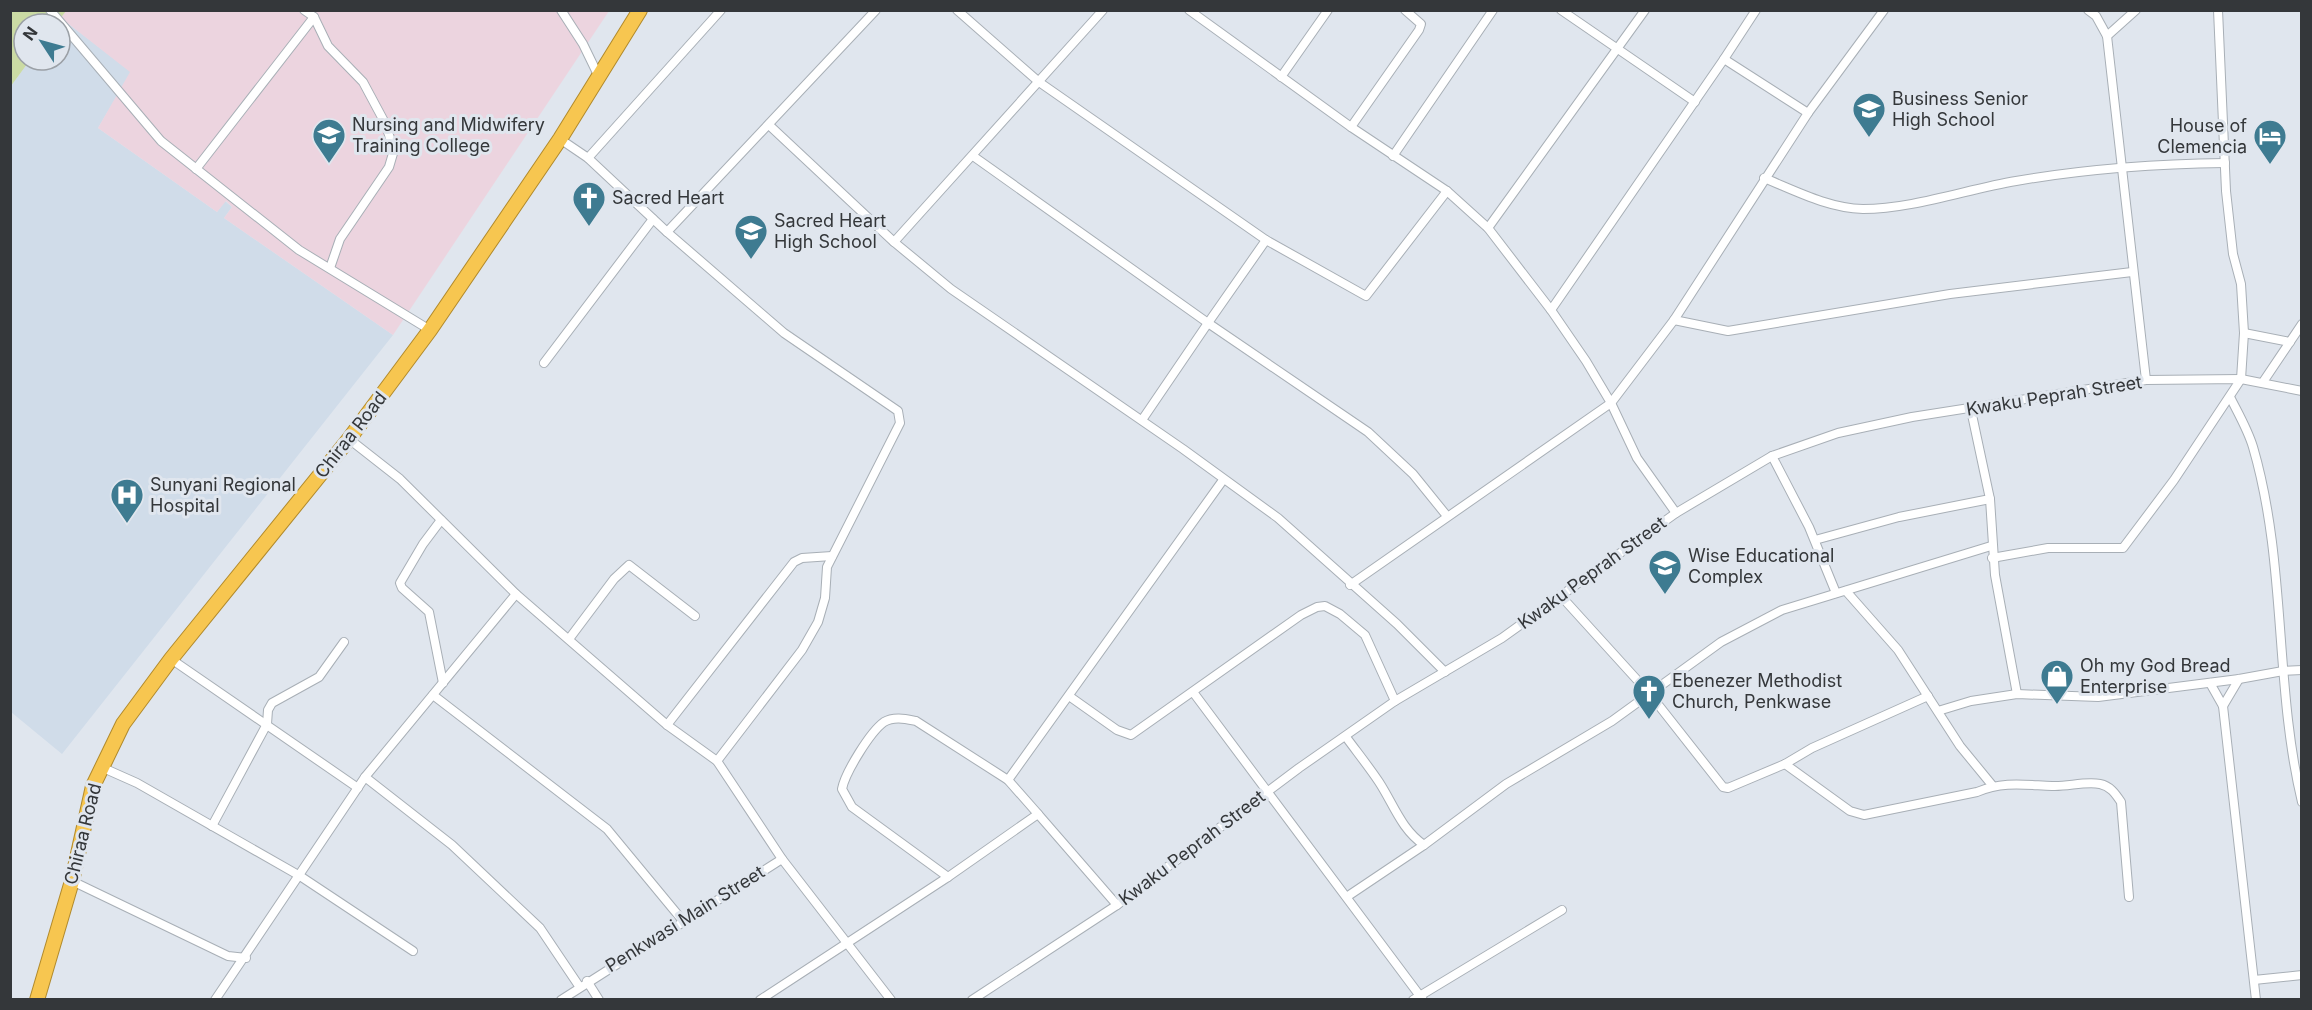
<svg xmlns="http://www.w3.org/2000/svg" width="2312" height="1010" viewBox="0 0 2312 1010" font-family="Inter,sans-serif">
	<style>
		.built { fill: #d0dce9 }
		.education { fill: #ecd4df }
		.green { fill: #cbdba4 }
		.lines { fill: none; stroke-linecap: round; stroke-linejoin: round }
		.minor-casing { stroke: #a8afb6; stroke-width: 10 }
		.trunk-casing { stroke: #b18a2c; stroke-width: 16 }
		.minor { stroke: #fff; stroke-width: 8 }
		.trunk { stroke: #f7c650; stroke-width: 14 }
		.labels { text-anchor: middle; stroke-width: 6; stroke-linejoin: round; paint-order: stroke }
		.poi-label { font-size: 18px; fill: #34373a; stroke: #e0e6ee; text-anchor: start }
		.street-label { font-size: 18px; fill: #34373a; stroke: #e0e6ee }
	</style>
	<rect width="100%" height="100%" fill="#e0e6ee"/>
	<path class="built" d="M61 18 131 72 98 128 217 212 225 201 232 207 224 218 393 335 62 754 11 712V86L30 60H60V24H56Z"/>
	<path class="education" d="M66 10 609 11 393 335 224 218 232 207 226 201 217 212 98 128 130 72 61 18Z"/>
	<path class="green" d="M11 11H66L56 24H24V60H30L11 86Z"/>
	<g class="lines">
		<defs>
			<g id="minor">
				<path d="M50 10 161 141 299 250 430 330"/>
				<path d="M304 10 314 17 328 46 363 82 385 123 394 150 389 167 340 239 330 268"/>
				<path d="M561 10 583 44 599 77"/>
				<path d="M957 10 1039 82 1266 240 1208 323 973 156"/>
				<path d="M1189 10 1351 127 1447 191 1488 228 1551 310 1586 361 1611 403 1637 458 1676 513"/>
				<path d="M1561 10 1695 102"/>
				<path d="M2088 10 2096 16 2107 36 2146 380"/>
				<path d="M2107 36 2136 10"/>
				<path d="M1724 59 1756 10"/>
				<path d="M1281 77 1328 10"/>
				<path d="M1808 113 1884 10"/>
				<path d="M769 125 894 242 951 289 1183 449 1278 518 1397 624 1445 672"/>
				<path d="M1351 127 1419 30 1421 24 1405 10"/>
				<path d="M560 139 588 158 667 232 784 333 898 411 900 423 827 567 825 598 818 622 802 650 717 761"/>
				<path d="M1393 156 1493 10"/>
				<path d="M588 158 721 10"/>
				<path d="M196 169 314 17"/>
				<path d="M1764 178C1796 191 1828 208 1863 209 1912 209 1968 189 2016 181 2085 169 2155 164 2225 163"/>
				<path d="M1488 228 1645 10"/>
				<path d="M667 232 876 10"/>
				<path d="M1266 240 1366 296 1447 191"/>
				<path d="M894 242 1103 10"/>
				<path d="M1674 320 1728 331 1950 294 2132 272"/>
				<path d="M2244 333 2290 342"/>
				<path d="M544 363 653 219"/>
				<path d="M2263 382 2302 324"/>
				<path d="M2230 397C2238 413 2248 430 2253 447 2287 563 2274 686 2302 802"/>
				<path d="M1142 420 1208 323 1368 432 1413 474 1447 516"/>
				<path d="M349 439 400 479 516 594 667 725 717 761 782 859"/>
				<path d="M1772 456 1809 527 1836 593"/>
				<path d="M1990 499 1995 575 2017 694"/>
				<path d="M441 520 423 544 400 583 402 588 429 612 443 683"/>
				<path d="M1815 540 1899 517 1990 499 1971 410"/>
				<path d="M1992 558 2048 548H2123L2174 480 2241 379 2244 333 2241 284 2233 254 2226 191 2218 10"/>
				<path d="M1350 585 1611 403 1674 320 1808 113 1724 59 1551 310"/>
				<path d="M1846 591 1898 650 1960 746 1992 785"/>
				<path d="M1560 595 1649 693 1723 787 1728 788 1785 764 1812 748 1928 696"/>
				<path d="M569 639 614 579 629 565 695 616"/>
				<path d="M171 659 358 788"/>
				<path d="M2210 683 2223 706 2256 1000"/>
				<path d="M1193 692 1423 1000"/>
				<path d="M433 695 607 829 683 921"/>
				<path d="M1069 696 1117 730 1131 735 1301 615 1317 607 1325 606 1340 614 1365 635 1395 701"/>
				<path d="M2223 706 2239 679"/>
				<path d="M1938 711 1971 701 2017 694 2098 697 2239 679 2283 671 2302 670"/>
				<path d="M667 725 794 562 802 558 832 556"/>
				<path d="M1346 737C1357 752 1369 767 1379 782 1394 805 1401 829 1424 845"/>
				<path d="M1785 764 1850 811 1864 815 1977 792C2003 781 2025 785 2052 786 2067 787 2085 781 2100 784 2110 786 2115 793 2121 802L2129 897"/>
				<path d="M101 767 137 783 300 876 413 951"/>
				<path d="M365 777 452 845 540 928 579 986"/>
				<path d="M1038 814 1008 780 1223 480"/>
				<path d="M212 826 267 724 268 710 272 703 319 677 344 642"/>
				<path d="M948 877 852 807 842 789C845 773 870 732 884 722 894 716 906 719 916 721L1008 780"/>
				<path d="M72 881 228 956 246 958"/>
				<path d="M1348 896 1424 845 1506 784 1612 721 1721 642 1782 610 1991 546"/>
				<path d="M2254 980 2302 975"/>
				<path d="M587 981 599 1000"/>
				<path d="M215 1000 365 777 516 594"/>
				<path d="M561 1000 782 859 891 1000"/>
				<path d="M760 1000 948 877 1038 814 1117 905"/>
				<path d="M972 1000 1117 905 1299 768 1395 701 1502 638 1676 513 1772 456 1838 433 1912 417 2146 380 2241 379 2302 391"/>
				<path d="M1413 1000 1562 910"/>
			</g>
			<path id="trunk" d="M37 1000 72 881 93 786 123 724 171 659 349 439 430 330 560 139 640 10"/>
		</defs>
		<use href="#minor" class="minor-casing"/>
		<use href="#trunk" class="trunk-casing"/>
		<use href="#minor" class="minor"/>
		<use href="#trunk" class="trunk"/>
	</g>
	<defs>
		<symbol id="school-pin" viewBox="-11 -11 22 30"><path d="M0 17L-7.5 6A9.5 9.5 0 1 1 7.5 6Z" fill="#3e7b91" stroke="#e0e6ee"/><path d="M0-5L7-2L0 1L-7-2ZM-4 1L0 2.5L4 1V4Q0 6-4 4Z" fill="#fff"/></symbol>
		<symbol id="hotel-pin" viewBox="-11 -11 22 30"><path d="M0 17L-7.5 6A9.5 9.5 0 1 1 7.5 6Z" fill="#3e7b91" stroke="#e0e6ee"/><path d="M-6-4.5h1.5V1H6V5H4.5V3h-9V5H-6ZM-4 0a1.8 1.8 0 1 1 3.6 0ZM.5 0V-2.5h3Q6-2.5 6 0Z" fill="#fff"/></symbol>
		<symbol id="church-pin" viewBox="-11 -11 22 30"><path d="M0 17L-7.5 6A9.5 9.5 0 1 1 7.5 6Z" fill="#3e7b91" stroke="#e0e6ee"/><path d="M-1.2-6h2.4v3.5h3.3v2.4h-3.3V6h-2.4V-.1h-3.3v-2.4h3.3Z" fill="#fff"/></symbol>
		<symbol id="hospital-pin" viewBox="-11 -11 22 30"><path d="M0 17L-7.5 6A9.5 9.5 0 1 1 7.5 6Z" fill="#3e7b91" stroke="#e0e6ee"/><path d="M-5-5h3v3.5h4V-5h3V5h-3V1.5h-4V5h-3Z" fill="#fff"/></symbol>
		<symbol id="shop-pin" viewBox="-11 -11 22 30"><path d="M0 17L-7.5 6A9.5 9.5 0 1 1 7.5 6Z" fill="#3e7b91" stroke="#e0e6ee"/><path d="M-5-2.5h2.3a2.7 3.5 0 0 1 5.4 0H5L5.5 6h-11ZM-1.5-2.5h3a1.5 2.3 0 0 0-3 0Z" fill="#fff"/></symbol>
	</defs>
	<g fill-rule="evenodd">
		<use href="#school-pin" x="1850" y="90" width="38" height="52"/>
		<use href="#school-pin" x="310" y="116" width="38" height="52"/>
		<use href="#hotel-pin" x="2251" y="117" width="38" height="52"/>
		<use href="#church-pin" x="570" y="179" width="38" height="52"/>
		<use href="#school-pin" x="732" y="212" width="38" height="52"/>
		<use href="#hospital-pin" x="108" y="476" width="38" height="52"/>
		<use href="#school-pin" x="1646" y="547" width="38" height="52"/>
		<use href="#shop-pin" x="2038" y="657" width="38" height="52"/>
		<use href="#church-pin" x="1630" y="672" width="38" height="52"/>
	</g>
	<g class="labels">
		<g class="poi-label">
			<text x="1892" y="105">Business Senior<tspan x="1892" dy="21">High School</tspan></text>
			<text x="352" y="131">Nursing and Midwifery<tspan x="352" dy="21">Training College</tspan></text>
			<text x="2247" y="132" text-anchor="end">House of<tspan x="2247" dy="21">Clemencia</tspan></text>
			<text x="612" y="204">Sacred Heart</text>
			<text x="774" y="227">Sacred Heart<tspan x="774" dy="21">High School</tspan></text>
			<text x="150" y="491">Sunyani Regional<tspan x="150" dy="21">Hospital</tspan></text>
			<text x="1688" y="562">Wise Educational<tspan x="1688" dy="21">Complex</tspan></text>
			<text x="2080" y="672">Oh my God Bread<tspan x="2080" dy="21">Enterprise</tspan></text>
			<text x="1672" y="687">Ebenezer Methodist<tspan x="1672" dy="21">Church, Penkwase</tspan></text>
		</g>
		<g class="street-label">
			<text transform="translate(2054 396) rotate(-9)" y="6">Kwaku Peprah Street</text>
			<text transform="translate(351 435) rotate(-52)" y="6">Chiraa Road</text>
			<text transform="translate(1592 573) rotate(-36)" y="6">Kwaku Peprah Street</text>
			<text transform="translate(83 834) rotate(-76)" y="6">Chiraa Road</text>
			<text transform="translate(1192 848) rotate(-37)" y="6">Kwaku Peprah Street</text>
			<text transform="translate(685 919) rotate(-32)" y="6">Penkwasi Main Street</text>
		</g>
	</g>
	<rect width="2312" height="1010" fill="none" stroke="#34373a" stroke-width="24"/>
	<g transform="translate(42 42) rotate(306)"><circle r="28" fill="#e0e6ee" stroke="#9ba0a6" stroke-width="1.5"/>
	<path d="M0-4.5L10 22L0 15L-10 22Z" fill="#3e7b91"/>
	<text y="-9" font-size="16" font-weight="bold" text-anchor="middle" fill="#34373a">N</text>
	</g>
</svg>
